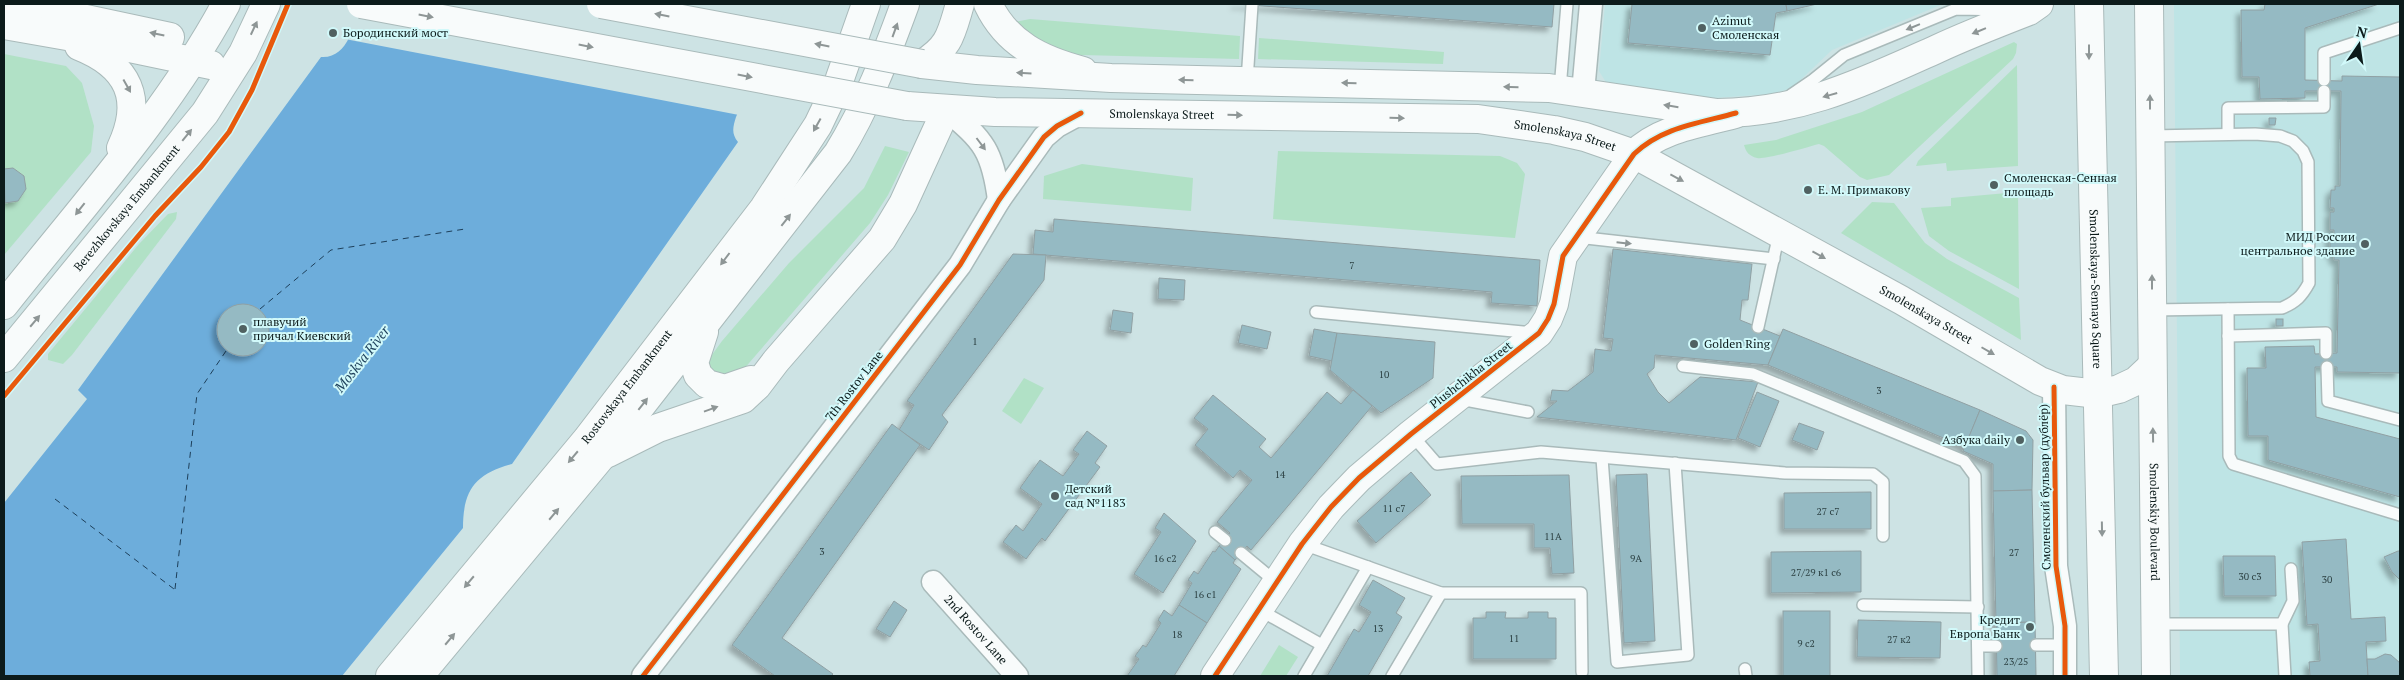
<svg xmlns="http://www.w3.org/2000/svg" width="2404" height="680" viewBox="0 0 2404 680" font-family="'PT Serif',serif">
	<style>
		.built { fill: #bee4e5 }
		.green { fill: #b1e1c6 }
		.water { fill: #6daddb }
		.pier { fill: #cde3e4 }
		.lines { fill: none; stroke-linecap: round; stroke-linejoin: round }
		.ferry { stroke: #1d3f5a; stroke-width: 1; stroke-dasharray: 6 5; stroke-linecap: butt }
		.building { fill: #95bac3; stroke: #90a0a3; filter: url(#shadow) }
		.lane-casing { stroke: #a9baba; stroke-width: 14 }
		.street-casing { stroke: #a9baba; stroke-width: 25 }
		.secondary-casing { stroke: #a9baba; stroke-width: 30 }
		.primary-casing { stroke: #a9baba; stroke-width: 30 }
		.lane { stroke: #f8fbfb; stroke-width: 11 }
		.street { stroke: #f8fbfb; stroke-width: 22 }
		.secondary { stroke: #f8fbfb; stroke-width: 28 }
		.primary { stroke: #f8fbfb; stroke-width: 28 }
		.primary-bridge-casing { stroke: #a9baba; stroke-width: 30; stroke-linecap: butt }
		.primary-bridge { stroke: #f8fbfb; stroke-width: 28 }
		.cycleway-casing { stroke: #d1f9fa; stroke-width: 8 }
		.cycleway { stroke: #e8590c; stroke-width: 5 }
		.oneway { fill: #8e9696 }
		.poi-dot { fill: #506161; stroke: #d1f9fa; stroke-width: 2 }
		.labels { text-anchor: middle; stroke-width: 4; stroke-linejoin: round; paint-order: stroke }
		.number-label { font-size: 10px; fill: #2e4345 }
		.poi-label { font-size: 12px; fill: #0c1b1b; stroke: #d1f9fa; text-anchor: start }
		.street-label { font-size: 12px; fill: #0c1b1b; stroke: #d1f9fa }
		.water-label { font-size: 14px; font-style: italic; fill: #1d3f5a; stroke: #d1f9fa }
	</style>
	<defs>
		<filter id="shadow"><feDropShadow dx="-4.5" dy="4.5" stdDeviation="2.5" flood-color="#0004"/></filter>
	</defs>
	<rect width="100%" height="100%" fill="#cde3e4"/>
	<g class="built">
		<path d="M1605 4H1943L1832 50 1792 88 1772 94 1713 98 1607 84 1599 71Z"/>
		<path d="M2174 4H2400V676H2180Z"/>
	</g>
	<g class="green">
		<path d="M1030 19 1240 36 1239 59 1082 55 1081 59 1038 49 1015 22Z"/>
		<path d="M1259 38 1444 52 1443 64 1258 59Z"/>
		<path d="M2014 42 2017 44 2016 53 2013 59 1889 175 1867 180 1860 177 1824 146 1819 144C1807 147 1766 160 1757 158 1749 156 1746 152 1744 145L1776 140 1862 112Z"/>
		<path d="M4 54 66 66 82 83 94 126 91 152 4 255Z"/>
		<path d="M2017 65 2018 166 1947 171 1946 163 1916 166 1918 161Z"/>
		<path d="M885 146 909 152 888 195 870 223 743 370 731 378 718 375 706 363 722 341 789 263 864 188Z"/>
		<path d="M1278 151 1500 156 1517 163 1525 174 1515 238 1273 219Z"/>
		<path d="M1082 164 1193 178 1191 211 1043 199 1044 176Z"/>
		<path d="M2018 192 2019 289 1949 251 1929 236 1921 208 1951 206V198Z"/>
		<path d="M1872 202 1894 203 1925 243 1947 259 2019 298 2021 340 1841 233Z"/>
		<path d="M177 212 176 219 72 355 63 364 48 360V354L139 244 168 214Z"/>
		<path d="M1024 378 1044 388 1021 424 1002 411Z"/>
		<path d="M1279 645 1298 657 1286 676H1260Z"/>
	</g>
	<path class="water" d="M362 4H785L736 117C733 127 731 133 738 142L512 464C476 474 463 489 463 528L342 676H4V503L87 399 78 390 321 57C348 59 354 24 362 4Z"/>
	<path class="pier" d="M359 4H788L739 115 345 39Z"/>
	<g class="lines">
		<g class="ferry">
			<path d="M260 309 331 250 465 229"/>
			<path d="M55 499 174 589"/>
			<path d="M175 589 197 394 226 351"/>
		</g>
	</g>
	<g class="building">
		<path d="M1235 4H1554L1552 27Z"/>
		<path d="M1632 4H1786L1787 11 1776 13 1770 55 1628 43Z"/>
		<path d="M1786 4H1817L1787 11Z"/>
		<path d="M2265 4H2379L2305 28V80L2342 81V76L2400 77V373L2337 372V367H2315L2316 417 2400 439V497L2268 460V436H2248L2247 368H2266L2265 347 2314 346 2315 354 2337 353 2339 260H2334V253H2330V234H2334V230H2330V212H2334V208H2330L2331 190H2335V186H2340L2341 91H2305V98L2260 99 2259 77H2242L2241 10H2264Z"/>
		<path d="M2269 118H2276L2275 125H2269Z"/>
		<path d="M13 168 24 176 26 189 18 201 5 203 4 169Z"/>
		<path d="M1054 219 1540 260 1537 306 1491 303 1492 292 1033 254 1035 230 1053 232Z"/>
		<path d="M1613 249 1752 264 1748 300H1742L1740 320 1780 336 1768 365 1655 355 1654 368 1647 374 1658 392 1669 403 1700 377 1758 382 1736 440 1537 417 1557 401H1550L1552 390 1568 391 1593 372 1595 349 1611 351 1613 339 1603 338Z"/>
		<path d="M1013 254 1046 255 1044 280 942 415 948 422 929 450 899 430 914 405 907 401Z"/>
		<path d="M1159 278 1185 280 1184 300 1158 299Z"/>
		<circle cx="243" cy="330" r="26"/>
		<path d="M1113 310 1133 313 1131 333 1110 330Z"/>
		<rect x="2276" y="319" width="7" height="7"/>
		<path d="M1242 325 1271 332 1267 349 1238 343Z"/>
		<path d="M1314 329 1337 333 1332 361 1309 356Z"/>
		<path d="M1783 329 1980 410 1965 447 1768 365Z"/>
		<path d="M1337 333 1435 342 1433 378 1381 413 1330 370Z"/>
		<path d="M1353 390 1372 406 1251 550 1247 546 1235 560 1219 546 1230 533 1217 522 1252 480 1240 470 1233 478 1195 445 1208 429 1194 418 1213 395 1266 439 1259 447 1271 458 1327 392 1341 404Z"/>
		<path d="M1757 392 1779 401 1760 447 1738 438Z"/>
		<path d="M1980 410 2026 431 2033 440 2032 490 1993 491V464L1963 451Z"/>
		<path d="M1799 423 1824 432 1817 450 1792 440Z"/>
		<path d="M892 424 920 445 782 638 833 674 831 676H775L732 645Z"/>
		<path d="M1087 431 1107 446 1095 463 1100 467 1045 541 1042 538 1026 559 1003 542 1016 525 1023 531 1042 504 1020 488 1040 460 1063 476 1079 454 1073 450Z"/>
		<path d="M1411 472 1431 495 1376 543 1357 521Z"/>
		<path d="M1647 474 1655 641 1624 643 1616 475Z"/>
		<path d="M1569 475 1574 573 1552 574 1550 548H1534V524H1462L1461 476Z"/>
		<path d="M2032 490 2035 622 1996 623 1993 491Z"/>
		<path d="M1871 492V529H1784V493Z"/>
		<path d="M1164 513 1196 541 1163 593 1134 574 1161 532 1155 528Z"/>
		<path d="M2346 539 2351 619 2385 617 2386 641 2366 642 2368 676H2310L2309 662 2320 661 2318 624 2307 625 2302 542Z"/>
		<path d="M1219 546 1235 560 1233 563 1241 569 1207 623 1179 605 1192 583 1188 580 1194 571 1198 574 1213 551 1215 552Z"/>
		<path d="M1861 551V592L1771 593V552Z"/>
		<path d="M2398 551H2400V580L2392 572 2384 557Z"/>
		<path d="M2223 556H2275L2276 596H2224Z"/>
		<path d="M1373 580 1405 598 1396 613 1402 617 1368 676H1327L1354 629 1359 632 1371 612 1359 605Z"/>
		<path d="M894 601 907 610 890 637 876 629Z"/>
		<path d="M1179 605 1207 623 1174 676H1127L1139 659 1135 656 1143 645 1146 647 1161 623 1158 620 1164 610 1172 616Z"/>
		<rect x="1783" y="611" width="47" height="65"/>
		<path d="M1486 612H1506L1505 618H1528V612H1548V618H1556V659H1473V618H1486Z"/>
		<path d="M1858 620 1941 622 1940 658 1857 657Z"/>
		<path d="M2035 622 2036 676H1997L1996 623Z"/>
		<path d="M2385 654 2391 655 2400 663V676H2368L2367 659H2375Z"/>
	</g>
	<g class="lines">
		<defs>
			<g id="lane">
				<path d="M2324 80V53L2400 28"/>
				<path d="M1247 81 1252 5"/>
				<path d="M1560 89 1567 4"/>
				<path d="M1791 95 1813 80 1844 55 1956 9 2010 10"/>
				<path d="M2228 134V108L2324 107V91"/>
				<path d="M2150 136 2255 134 2280 136 2293 141 2303 151 2308 162 2309 283C2302 296 2296 302 2282 308L2152 310"/>
				<path d="M1577 237 1774 259"/>
				<path d="M2228 309 2229 456 2233 464 2400 515"/>
				<path d="M1316 312 1534 333"/>
				<path d="M1758 327 1779 234"/>
				<path d="M2228 336 2326 333V353"/>
				<path d="M1683 366 1753 374 1964 461 1975 476 1978 676"/>
				<path d="M2327 367 2328 401 2400 420"/>
				<path d="M1460 399 1528 412"/>
				<path d="M1411 434 1437 464 1541 452 1785 473 1873 474 1883 482V536"/>
				<path d="M1602 458 1617 662 1688 655 1675 463"/>
				<path d="M1215 532 1225 540"/>
				<path d="M1303 544 1441 593H1581L1582 672"/>
				<path d="M1241 553 1276 582"/>
				<path d="M1863 605 1978 607"/>
				<path d="M1258 609 1322 645"/>
				<path d="M2155 624H2282L2285 676"/>
				<path d="M2282 624 2293 601 2291 569"/>
				<path d="M2036 645H2065"/>
				<path d="M1978 646H1996"/>
				<path d="M1745 669 1746 676"/>
				<path d="M1304 676 1368 567"/>
				<path d="M1392 676 1441 593"/>
			</g>
			<g id="street">
				<path d="M1583 92 1591 4"/>
				<path d="M946 110C984 139 993 153 999 200"/>
				<path d="M2054 387 2056 566 2065 626V676"/>
				<path id="s1" d="M933 582 1017 676"/>
				<path d="M643 676 960 265 999 200 1044 137 1057 126 1081 113"/>
			</g>
			<g id="secondary">
				<path d="M16 4 170 37"/>
				<path d="M988 4C1007 44 1041 60 1083 71"/>
				<path d="M4 25 101 42 211 65"/>
				<path d="M79 46C129 66 144 99 121 148"/>
				<path d="M922 64C950 47 951 34 960 4"/>
				<path d="M4 305C80 209 168 112 226 4"/>
				<path d="M704 332 694 363 698 375 707 384 725 389 751 380"/>
				<path id="s2" d="M4 358 205 113 243 53 266 4"/>
				<path d="M608 453 658 428 743 399 757 386 776 361 882 239 903 204 946 110"/>
				<path id="s3" d="M390 676 587 439 764 208 818 125 839 81 866 4"/>
				<path d="M419 676 602 456 838 153C867 106 886 56 905 4"/>
				<path d="M1215 676 1302 544 1331 507 1359 478 1411 434 1539 333 1548 319 1554 304 1563 256 1634 154C1661 128 1699 124 1735 114"/>
			</g>
			<g id="primary">
				<path id="s4" d="M2089 4 2104 676"/>
				<path id="s5" d="M2149 4 2156 676"/>
				<path d="M922 64 977 70 1111 78 1549 88 1717 113C1801 113 1863 82 1937 49 1967 35 1998 23 2029 11L2039 4"/>
				<path id="s6" d="M907 106 995 112 1478 119 1554 130 1585 137 1634 154 1901 300 2040 381 2063 390 2098 394 2119 389 2136 381 2152 366"/>
			</g>
		</defs>
		<use href="#lane" class="lane-casing"/>
		<use href="#street" class="street-casing"/>
		<use href="#secondary" class="secondary-casing"/>
		<use href="#primary" class="primary-casing"/>
		<use href="#lane" class="lane"/>
		<use href="#street" class="street"/>
		<use href="#secondary" class="secondary"/>
		<use href="#primary" class="primary"/>
		<defs>
			<g id="primary-bridge">
				<path d="M361 4 907 106"/>
				<path d="M601 4 922 64"/>
			</g>
		</defs>
		<use href="#primary-bridge" class="primary-bridge-casing"/>
		<use href="#primary-bridge" class="primary-bridge"/>
		<defs>
			<g id="cycleway">
				<path d="M2054 387 2056 566 2065 626V676"/>
				<path d="M4 396 155 216 201 167 229 132 252 90 288 4"/>
				<path d="M643 676 960 265 999 200 1044 137 1057 126 1081 113"/>
				<path d="M1215 676 1302 544 1331 507 1359 478 1411 434 1539 333 1548 319 1554 304 1563 256 1634 154C1662 127 1700 123 1736 113"/>
			</g>
		</defs>
		<use href="#cycleway" class="cycleway-casing"/>
		<use href="#cycleway" class="cycleway"/>
	</g>
	<defs><path id="oneway-solid" d="M-6-.8H1V-3.2L6.5 0L1 3.2V.8H-6Z" transform="scale(1.25)"/></defs>
	<g class="oneway">
		<use href="#oneway-solid" transform="translate(662 15) rotate(-169)"/>
		<use href="#oneway-solid" transform="translate(426 16) rotate(11)"/>
		<use href="#oneway-solid" transform="translate(1913 27) rotate(158)"/>
		<use href="#oneway-solid" transform="translate(254 28) rotate(-65)"/>
		<use href="#oneway-solid" transform="translate(895 30) rotate(-70)"/>
		<use href="#oneway-solid" transform="translate(1979 31) rotate(158)"/>
		<use href="#oneway-solid" transform="translate(157 34) rotate(-168)"/>
		<use href="#oneway-solid" transform="translate(822 45) rotate(-169)"/>
		<use href="#oneway-solid" transform="translate(586 46) rotate(11)"/>
		<use href="#oneway-solid" transform="translate(2089 52) rotate(90)"/>
		<use href="#oneway-solid" transform="translate(1024 73) rotate(-177)"/>
		<use href="#oneway-solid" transform="translate(745 76) rotate(11)"/>
		<use href="#oneway-solid" transform="translate(1186 80) rotate(-179)"/>
		<use href="#oneway-solid" transform="translate(1349 83) rotate(-179)"/>
		<use href="#oneway-solid" transform="translate(127 86) rotate(61)"/>
		<use href="#oneway-solid" transform="translate(1511 87) rotate(-179)"/>
		<use href="#oneway-solid" transform="translate(1830 95) rotate(164)"/>
		<use href="#oneway-solid" transform="translate(2150 102) rotate(-90)"/>
		<use href="#oneway-solid" transform="translate(1671 106) rotate(-171)"/>
		<use href="#oneway-solid" transform="translate(1235 115) rotate(1)"/>
		<use href="#oneway-solid" transform="translate(1397 118) rotate(1)"/>
		<use href="#oneway-solid" transform="translate(817 125) rotate(119)"/>
		<use href="#oneway-solid" transform="translate(187 135) rotate(-51)"/>
		<use href="#oneway-solid" transform="translate(981 144) rotate(53)"/>
		<use href="#oneway-solid" transform="translate(1677 178) rotate(28)"/>
		<use href="#oneway-solid" transform="translate(80 209) rotate(128)"/>
		<use href="#oneway-solid" transform="translate(786 220) rotate(-52)"/>
		<use href="#oneway-solid" transform="translate(1624 243) rotate(6)"/>
		<use href="#oneway-solid" transform="translate(1819 255) rotate(29)"/>
		<use href="#oneway-solid" transform="translate(725 259) rotate(127)"/>
		<use href="#oneway-solid" transform="translate(2152 282) rotate(-90)"/>
		<use href="#oneway-solid" transform="translate(35 321) rotate(-50)"/>
		<use href="#oneway-solid" transform="translate(1988 351) rotate(30)"/>
		<use href="#oneway-solid" transform="translate(643 404) rotate(-52)"/>
		<use href="#oneway-solid" transform="translate(711 409) rotate(-20)"/>
		<use href="#oneway-solid" transform="translate(2153 435) rotate(-91)"/>
		<use href="#oneway-solid" transform="translate(573 457) rotate(130)"/>
		<use href="#oneway-solid" transform="translate(554 514) rotate(-50)"/>
		<use href="#oneway-solid" transform="translate(2102 529) rotate(89)"/>
		<use href="#oneway-solid" transform="translate(469 582) rotate(130)"/>
		<use href="#oneway-solid" transform="translate(450 639) rotate(-50)"/>
	</g>
	<g class="poi-dot">
		<circle cx="1702" cy="28" r="5"/>
		<circle cx="333" cy="33" r="5"/>
		<circle cx="1994" cy="185" r="5"/>
		<circle cx="1808" cy="190" r="5"/>
		<circle cx="2365" cy="244" r="5"/>
		<circle cx="243" cy="329" r="5"/>
		<circle cx="1694" cy="344" r="5"/>
		<circle cx="2020" cy="440" r="5"/>
		<circle cx="1055" cy="496" r="5"/>
		<circle cx="2030" cy="627" r="5"/>
	</g>
	<g class="labels">
		<g class="number-label">
			<text x="1352" y="269">7</text>
			<text x="975" y="345">1</text>
			<text x="1384" y="378">10</text>
			<text x="1879" y="394">3</text>
			<text x="1280" y="478">14</text>
			<text x="1394" y="512">11 c7</text>
			<text x="1828" y="515">27 с7</text>
			<text x="1553" y="540">11А</text>
			<text x="822" y="555">3</text>
			<text x="2014" y="556">27</text>
			<text x="1165" y="562">16 с2</text>
			<text x="1636" y="562">9А</text>
			<text x="1816" y="576">27/29 к1 с6</text>
			<text x="2250" y="580">30 с3</text>
			<text x="2327" y="583">30</text>
			<text x="1205" y="598">16 с1</text>
			<text x="1378" y="632">13</text>
			<text x="1177" y="638">18</text>
			<text x="1514" y="642">11</text>
			<text x="1899" y="643">27 к2</text>
			<text x="1806" y="647">9 с2</text>
			<text x="2016" y="665">23/25</text>
		</g>
		<g class="poi-label">
			<text x="1712" y="25">Azimut<tspan x="1712" dy="14">Смоленская</tspan></text>
			<text x="343" y="37">Бородинский мост</text>
			<text x="2004" y="182">Смоленская-Сенная<tspan x="2004" dy="14">площадь</tspan></text>
			<text x="1818" y="194">Е. М. Примакову</text>
			<text x="2355" y="241" text-anchor="end">МИД России<tspan x="2355" dy="14">центральное здание</tspan></text>
			<text x="253" y="326">плавучий<tspan x="253" dy="14">причал Киевский</tspan></text>
			<text x="1704" y="348">Golden Ring</text>
			<text x="2010" y="444" text-anchor="end">Азбука daily</text>
			<text x="1065" y="493">Детский<tspan x="1065" dy="14">сад №1183</tspan></text>
			<text x="2020" y="624" text-anchor="end">Кредит<tspan x="2020" dy="14">Европа Банк</tspan></text>
		</g>
		<g class="street-label">
			<text dy="4" stroke="none"><textPath href="#s6" startOffset="255">Smolenskaya Street</textPath></text>
			<text dy="4" stroke="none"><textPath href="#s6" startOffset="660">Smolenskaya Street</textPath></text>
			<text dy="4" stroke="none"><textPath href="#s2" startOffset="194">Berezhkovskaya Embankment</textPath></text>
			<text dy="4" stroke="none"><textPath href="#s4" startOffset="285">Smolenskaya-Sennaya Square</textPath></text>
			<text dy="4" stroke="none"><textPath href="#s6" startOffset="1065">Smolenskaya Street</textPath></text>
			<text transform="translate(1471 375) rotate(-38)" y="4">Plushchikha Street</text>
			<text transform="translate(854 386) rotate(-52)" y="4">7th Rostov Lane</text>
			<text dy="4" stroke="none"><textPath href="#s3" startOffset="374">Rostovskaya Embankment</textPath></text>
			<text transform="translate(2045 487) rotate(-91)" y="4">Смоленский бульвар (дублёр)</text>
			<text dy="4" stroke="none"><textPath href="#s5" startOffset="518">Smolenskiy Boulevard</textPath></text>
			<text dy="4" stroke="none"><textPath href="#s1" startOffset="64">2nd Rostov Lane</textPath></text>
		</g>
		<g class="water-label">
			<text transform="translate(362 359) rotate(-52)" y="5">Moskva River</text>
		</g>
	</g>
	<rect width="2404" height="680" fill="none" stroke="#0c1b1b" stroke-width="10"/>
	<g transform="translate(2359 45) rotate(13)" stroke="#d1f9fa" stroke-width="4" paint-order="stroke">
	<path d="M0-4L9 19L0 12L-9 19Z" fill="#0c1b1b"/>
	<text y="-8" font-size="14" font-weight="bold" text-anchor="middle" fill="#0c1b1b">N</text>
	</g>
</svg>
